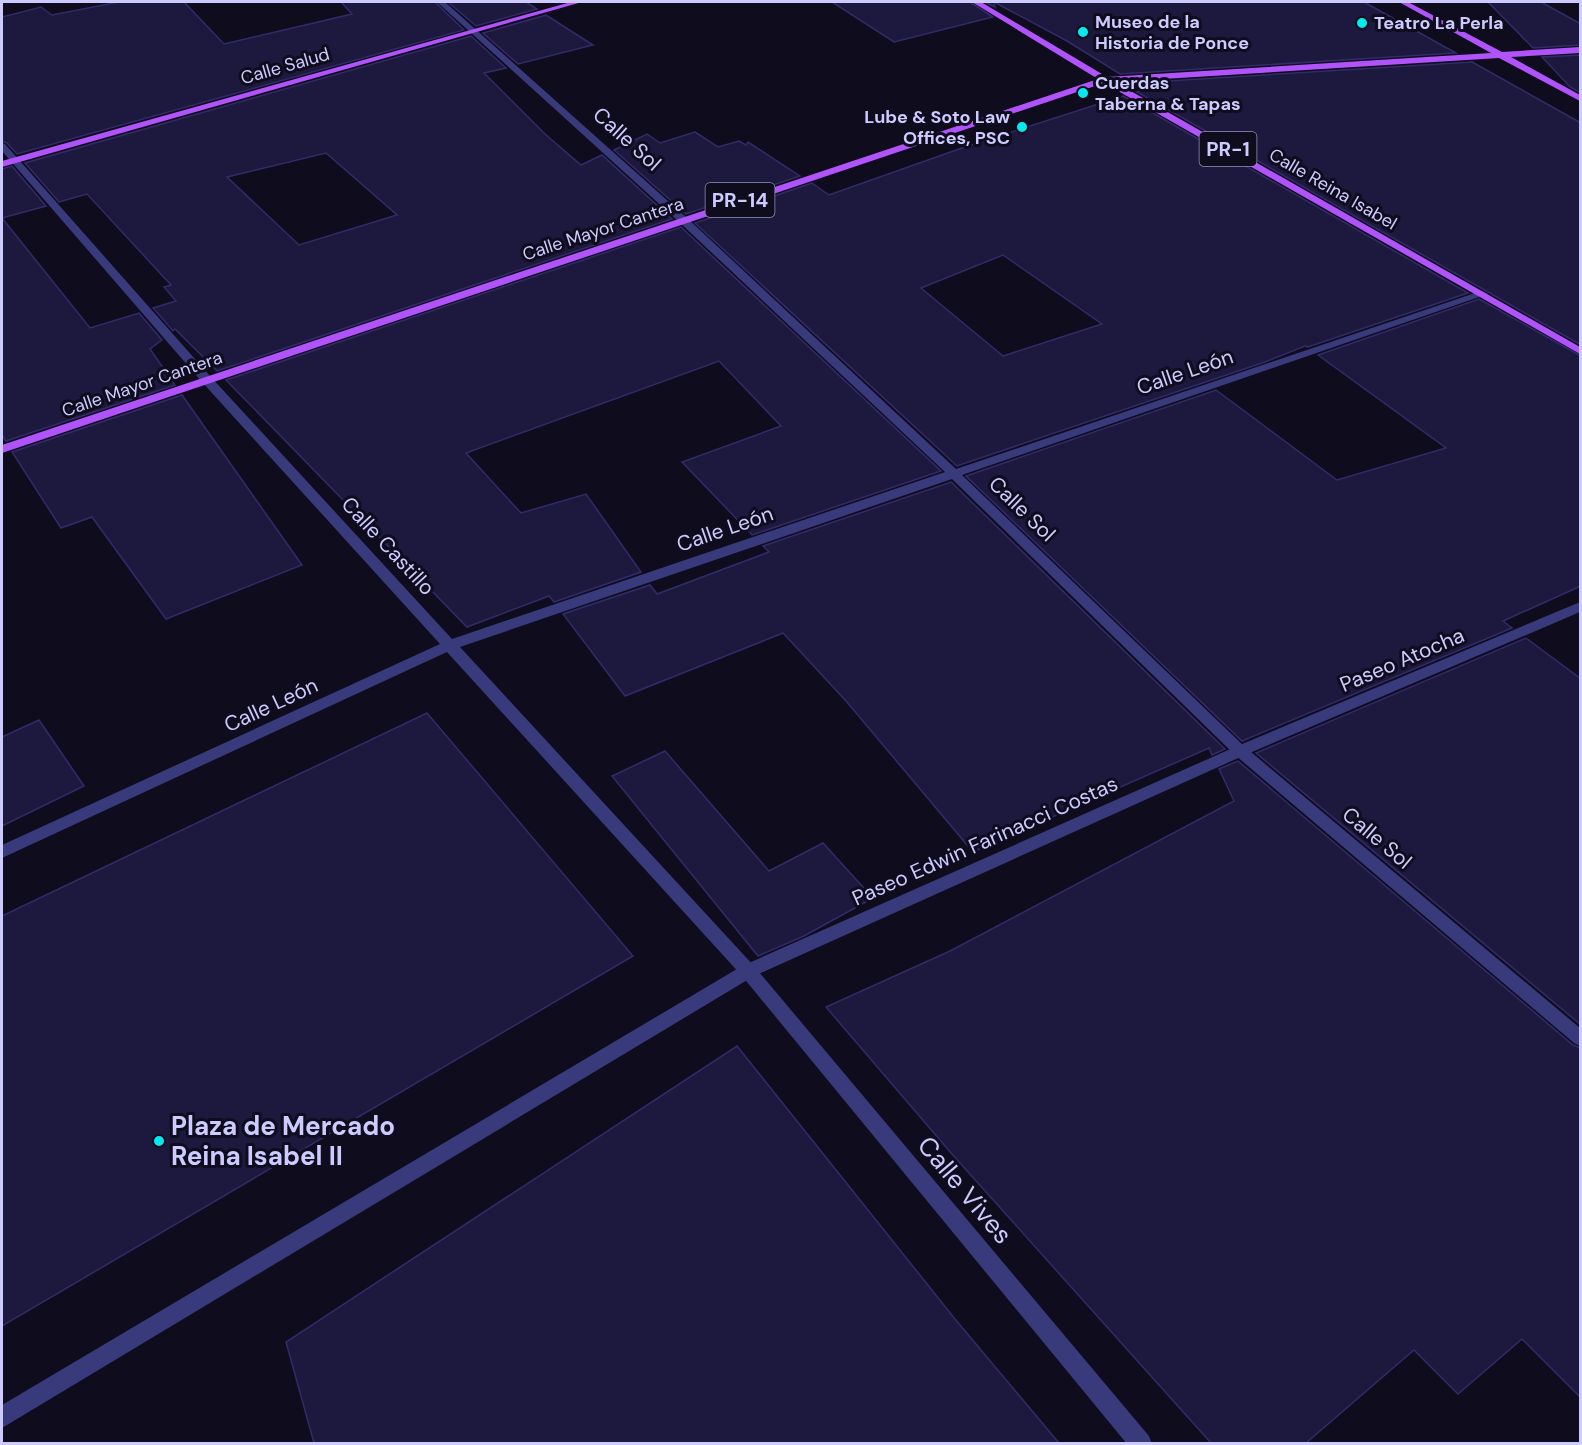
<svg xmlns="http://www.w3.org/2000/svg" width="1582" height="1445" viewBox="0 0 1582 1445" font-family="'DM Sans',sans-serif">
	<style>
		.building { fill: #1d193e; stroke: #332b69; stroke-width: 1.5; fill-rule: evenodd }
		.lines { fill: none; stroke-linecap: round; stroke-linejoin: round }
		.pedestrian { fill: #383a7c; fill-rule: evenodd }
		.minor { fill: #383a7c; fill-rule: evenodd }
		.primary { fill: #b053fb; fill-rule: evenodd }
		.poi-dot { fill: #05e9ef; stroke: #0e0c1d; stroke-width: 2 }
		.labels { text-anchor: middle; stroke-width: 6; stroke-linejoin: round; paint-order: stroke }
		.far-poi-label { font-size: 18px; font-weight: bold; fill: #cccafe; stroke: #0e0c1d; text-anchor: start }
		.far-street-label { font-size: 18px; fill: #cccafe; stroke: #0e0c1d }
		.shield { fill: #0e0c1d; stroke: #9391ba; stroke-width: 1.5 }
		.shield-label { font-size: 20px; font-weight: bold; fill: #cccafe }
		.street-label { font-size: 21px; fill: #cccafe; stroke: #0e0c1d }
		.near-poi-label { font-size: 26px; font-weight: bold; fill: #cccafe; stroke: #0e0c1d; text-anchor: start }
		.near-street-label { font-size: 26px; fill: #cccafe; stroke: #0e0c1d }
	</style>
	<rect width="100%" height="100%" fill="#0e0c1d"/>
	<g class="building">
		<path d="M119 2H184L224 44 352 14 341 2H435L464 30 17 154 7 143 2 141V17L41 7 52 15Z"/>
		<path d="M448 2H526L537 9 476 26Z"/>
		<path d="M832 2H970L993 17 894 42Z"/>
		<path d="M985 2H1364L1456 53 1120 74 1067 41 994 2 995 7Z"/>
		<path d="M1488 2H1541L1581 24V45L1533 48Z"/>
		<path d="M546 15 593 45 518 64 483 33Z"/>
		<path d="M471 36 506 68 484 73 545 134 581 165 602 155 672 219 217 371 175 329 173 331 153 308 176 301 164 287 171 285 87 194 59 202 25 163ZM326 153 397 215 299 245 227 177Z"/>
		<path d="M1581 55V93L1570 87 1542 57Z"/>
		<path d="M1472 62 1581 123V345L1137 92 1145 89 1135 83Z"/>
		<path d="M1123 96 1468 293 1308 347 1305 346 1265 362 957 466 695 223 812 183 829 195 959 149ZM1003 255 1102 324 1003 356 921 288Z"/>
		<path d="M695 132 718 147 739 141 746 145 748 142 800 176 686 214 614 150 647 134 660 143Z"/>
		<path d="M12 166 46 206 2 218 90 328 139 313 162 340 150 349 175 385 6 441 2 435V169Z"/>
		<path d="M681 227 941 471 752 535 682 462 781 426 719 361 466 453 521 513 586 494 641 572 554 602 549 596 467 627 226 380Z"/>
		<path d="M1479 299 1581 356V586L1503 621 1512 628 1242 741 966 476 1216 390 1337 480 1446 448 1318 355Z"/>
		<path d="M182 395 302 565 166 619 92 517 61 528 12 452Z"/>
		<path d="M951 482 1225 749 1212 755 1209 748 973 852 846 701 783 633 625 696 563 614 650 585 657 594 769 552 763 546Z"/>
		<path d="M1526 638 1581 679V1025L1256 753Z"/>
		<path d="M427 713 633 956 2 1326V916Z"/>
		<path d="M39 720 84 786 2 826V737Z"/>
		<path d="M665 751 769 871 823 843 873 898 804 936 758 956 612 776Z"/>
		<path d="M1238 761 1573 1045 1581 1048V1398L1522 1339 1458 1394 1414 1350 1306 1443H1211L951 1153 826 1007 950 951 1234 801 1219 769Z"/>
		<path d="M737 1046 955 1319 1059 1443H314L286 1342Z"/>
	</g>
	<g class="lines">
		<path class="pedestrian" d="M1580 602V612L1245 755 754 976 2 1428V1405L742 966 1235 747Z"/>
		<path class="minor" d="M437 2H445L686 217 956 469 1478 292 1482 291 1488 294 962 475 1245 747 1580 1028V1046L1574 1043 1235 755 952 479 460 647 754 966 1149 1436 1152 1444H1127L742 976 447 652 2 858V845L440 644 202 382 2 151V143L5 144 210 376 452 639 945 472 678 221Z"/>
		<g class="primary">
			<path d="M571 2H582L2 167V161Z"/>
			<path d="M972 2H981L1107 77 1491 53 1399 2H1408L1502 52 1580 47V53L1511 57 1580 95V101L1499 58 1115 82 1580 347V354L1104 83 2 453V445L1098 79Z"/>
		</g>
	</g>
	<g class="poi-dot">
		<circle cx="1362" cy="23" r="6"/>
		<circle cx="1083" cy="32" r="6"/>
		<circle cx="1083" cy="93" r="6"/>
		<circle cx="1022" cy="127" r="6"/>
		<circle cx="159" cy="1141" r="6"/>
	</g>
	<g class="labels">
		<g class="far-poi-label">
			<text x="1095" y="28">Museo de la<tspan x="1095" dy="21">Historia de Ponce</tspan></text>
			<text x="1374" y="29">Teatro La Perla</text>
			<text x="1095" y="89">Cuerdas<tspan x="1095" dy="21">Taberna &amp; Tapas</tspan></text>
			<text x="1010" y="123" text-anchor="end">Lube &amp; Soto Law<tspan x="1010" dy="21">Offices, PSC</tspan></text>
		</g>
		<g class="far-street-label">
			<text transform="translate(285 66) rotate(-16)" y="6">Calle Salud</text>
			<text transform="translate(1333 189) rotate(30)" y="6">Calle Reina Isabel</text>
			<text transform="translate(603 229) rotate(-18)" y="6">Calle Mayor Cantera</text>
			<text transform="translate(142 384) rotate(-19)" y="6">Calle Mayor Cantera</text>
		</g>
		<g class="shield">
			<rect x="1199.5" y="132" width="57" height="34" rx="4.5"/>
			<rect x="705.5" y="183" width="69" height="34" rx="4.5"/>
		</g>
		<g class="shield-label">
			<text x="1228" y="156">PR-1</text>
			<text x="740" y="207">PR-14</text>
		</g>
		<g class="street-label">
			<text transform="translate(627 139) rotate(42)" y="7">Calle Sol</text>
			<text transform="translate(1185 372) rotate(-19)" y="7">Calle León</text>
			<text transform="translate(1022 509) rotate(44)" y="7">Calle Sol</text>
			<text transform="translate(725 529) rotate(-19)" y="7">Calle León</text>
			<text transform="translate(388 546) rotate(47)" y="7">Calle Castillo</text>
			<text transform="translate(1402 660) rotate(-23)" y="7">Paseo Atocha</text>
			<text transform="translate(271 705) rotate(-25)" y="7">Calle León</text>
			<text transform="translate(1377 838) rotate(40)" y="7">Calle Sol</text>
			<text transform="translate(985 841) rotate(-24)" y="7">Paseo Edwin Farinacci Costas</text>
		</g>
		<g class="near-poi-label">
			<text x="171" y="1135">Plaza de Mercado<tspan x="171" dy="30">Reina Isabel II</tspan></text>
		</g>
		<g class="near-street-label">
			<text transform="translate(965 1190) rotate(50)" y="9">Calle Vives</text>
		</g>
	</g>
	<rect width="1582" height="1445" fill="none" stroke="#cccafe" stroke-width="6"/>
</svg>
